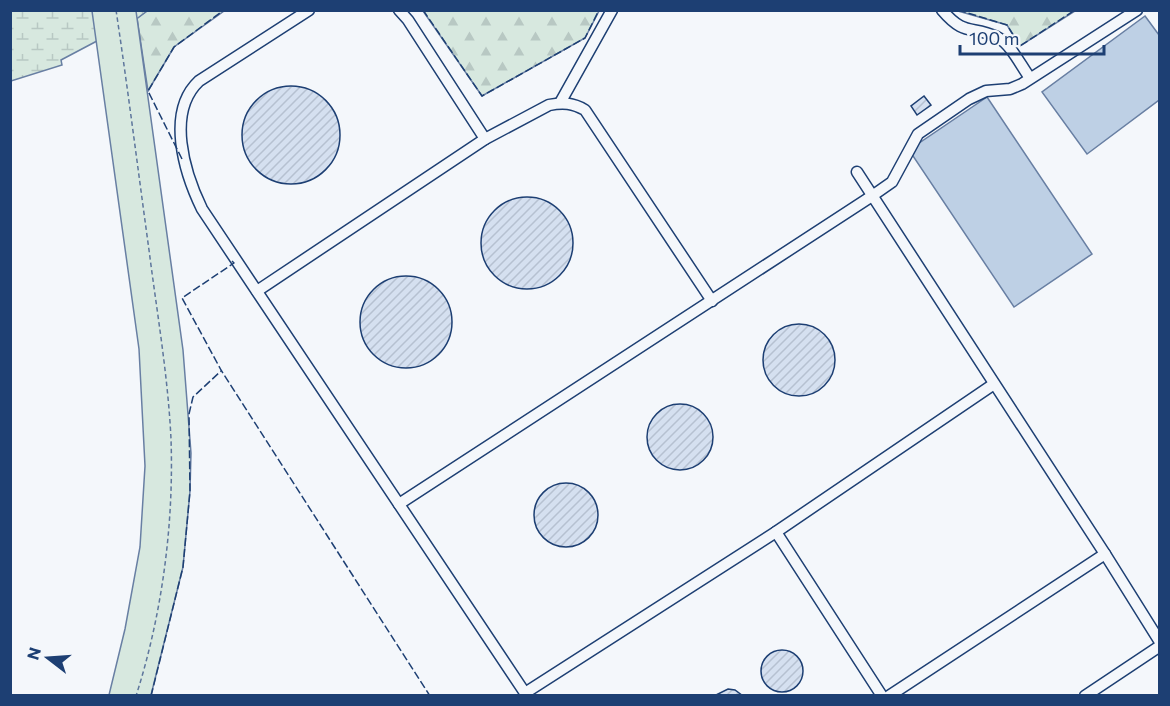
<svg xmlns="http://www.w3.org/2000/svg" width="1170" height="706" viewBox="0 0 1170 706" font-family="Commissioner,sans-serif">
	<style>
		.forest { fill: url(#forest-firs); stroke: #687fa3; stroke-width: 1.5 }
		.wetland { fill: url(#wetland-marsh); stroke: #687fa3; stroke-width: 1.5 }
		.park { fill: #d7e8df; stroke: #687fa3; stroke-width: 1.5 }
		.water { fill: #bed0e5; stroke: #687fa3; stroke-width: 1.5 }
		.building { fill: url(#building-hatch); stroke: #1d3f73; stroke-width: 1.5 }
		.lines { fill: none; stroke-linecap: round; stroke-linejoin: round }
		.minor-casing { stroke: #1d3f73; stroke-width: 13 }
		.path { stroke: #5e769c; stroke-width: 1.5; stroke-dasharray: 4.5 3; stroke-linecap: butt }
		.minor { stroke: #f4f7fb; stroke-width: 10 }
		.fence { stroke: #1d3f73; stroke-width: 1.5; stroke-dasharray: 8 3; stroke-linecap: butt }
	</style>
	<defs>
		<pattern id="forest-firs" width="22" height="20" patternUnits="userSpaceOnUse" patternTransform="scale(1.5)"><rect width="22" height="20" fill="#d7e8df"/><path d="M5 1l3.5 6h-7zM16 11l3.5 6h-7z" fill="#b8c8c3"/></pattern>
		<pattern id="wetland-marsh" width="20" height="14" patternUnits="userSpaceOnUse" patternTransform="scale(1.5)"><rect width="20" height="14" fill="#d7e8df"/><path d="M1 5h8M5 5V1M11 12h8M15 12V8" fill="none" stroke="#b8c8c3"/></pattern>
		<pattern id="building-hatch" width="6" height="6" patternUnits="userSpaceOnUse" patternTransform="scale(1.5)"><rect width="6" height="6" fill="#d5e0f0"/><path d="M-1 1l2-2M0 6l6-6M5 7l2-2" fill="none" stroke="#b6c1d1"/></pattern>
	</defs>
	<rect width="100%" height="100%" fill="#f4f7fb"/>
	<g class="forest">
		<path d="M147 11H224L174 47 148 91 137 18Z"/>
		<path d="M423 11H599L585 38 482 96Z"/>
		<path d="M958 11H1075L1020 46 1007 25Z"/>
	</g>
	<path class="wetland" d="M11 11H147L131 23 61 60 62 65 11 81Z"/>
	<path class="park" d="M92 11H136L183 350 191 453 190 491 183 567 151 695H109L125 629 140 547 145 466 139 349Z"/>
	<g class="water">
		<path d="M1145 16 1159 35V100L1087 154 1042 92Z"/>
		<path d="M987 97 1092 254 1014 307 909 150Z"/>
	</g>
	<g class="building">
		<circle cx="291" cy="135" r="49"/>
		<path d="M924 96 931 105 917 115 911 106Z"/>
		<circle cx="527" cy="243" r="46"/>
		<circle cx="406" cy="322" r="46"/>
		<circle cx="799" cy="360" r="36"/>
		<circle cx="680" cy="437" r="33"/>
		<circle cx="566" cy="515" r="32"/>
		<circle cx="782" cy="671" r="21"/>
		<path d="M728 689 735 690 743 696H714Z"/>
	</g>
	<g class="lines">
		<defs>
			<g id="minor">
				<path d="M309 10 199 81C166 112 184 172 202 209L527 696"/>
				<path d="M399 10 408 20 485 139"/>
				<path d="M942 10C965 37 971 25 997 37 1011 44 1021 66 1030 78"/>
				<path d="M560 103 612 10"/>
				<path d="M857 172 1105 554 1160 642"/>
				<path d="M257 291 485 139 549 105C563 102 573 103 585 110L712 301"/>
				<path d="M399 504 872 196 892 182 918 134 969 99 986 91 1010 89 1022 84 1137 10"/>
				<path d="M776 532 882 696"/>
				<path d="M525 693 776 532 994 384"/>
				<path d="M889 696 1105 554"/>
				<path d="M1085 696 1160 646"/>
			</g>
		</defs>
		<use href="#minor" class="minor-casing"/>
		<path class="path" d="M116 10C128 90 138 170 149 250 157 313 168 376 171 439 174 524 162 615 136 696"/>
		<use href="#minor" class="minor"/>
		<g class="fence">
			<path d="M423 10 482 96 585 38 599 10"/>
			<path d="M958 10 1007 25 1020 46 1075 10"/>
			<path d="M182 159 148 91 174 47 224 10"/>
			<path d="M232 261 234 263 182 298 221 370 430 696"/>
			<path d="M151 696 183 567 190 491 189 414 193 397 221 371"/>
		</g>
	</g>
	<rect width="1170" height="706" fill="none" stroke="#1d3f73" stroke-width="24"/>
	<g transform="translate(48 658) rotate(287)" stroke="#f4f7fb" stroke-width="4.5" paint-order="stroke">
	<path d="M0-4.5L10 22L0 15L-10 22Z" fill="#1d3f73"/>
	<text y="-9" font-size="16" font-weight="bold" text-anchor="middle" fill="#1d3f73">N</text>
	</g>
	<path d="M960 45v9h144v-9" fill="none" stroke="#1d3f73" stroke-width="3"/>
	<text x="969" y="45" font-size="18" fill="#1d3f73" stroke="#f4f7fb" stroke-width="4.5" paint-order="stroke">100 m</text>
</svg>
